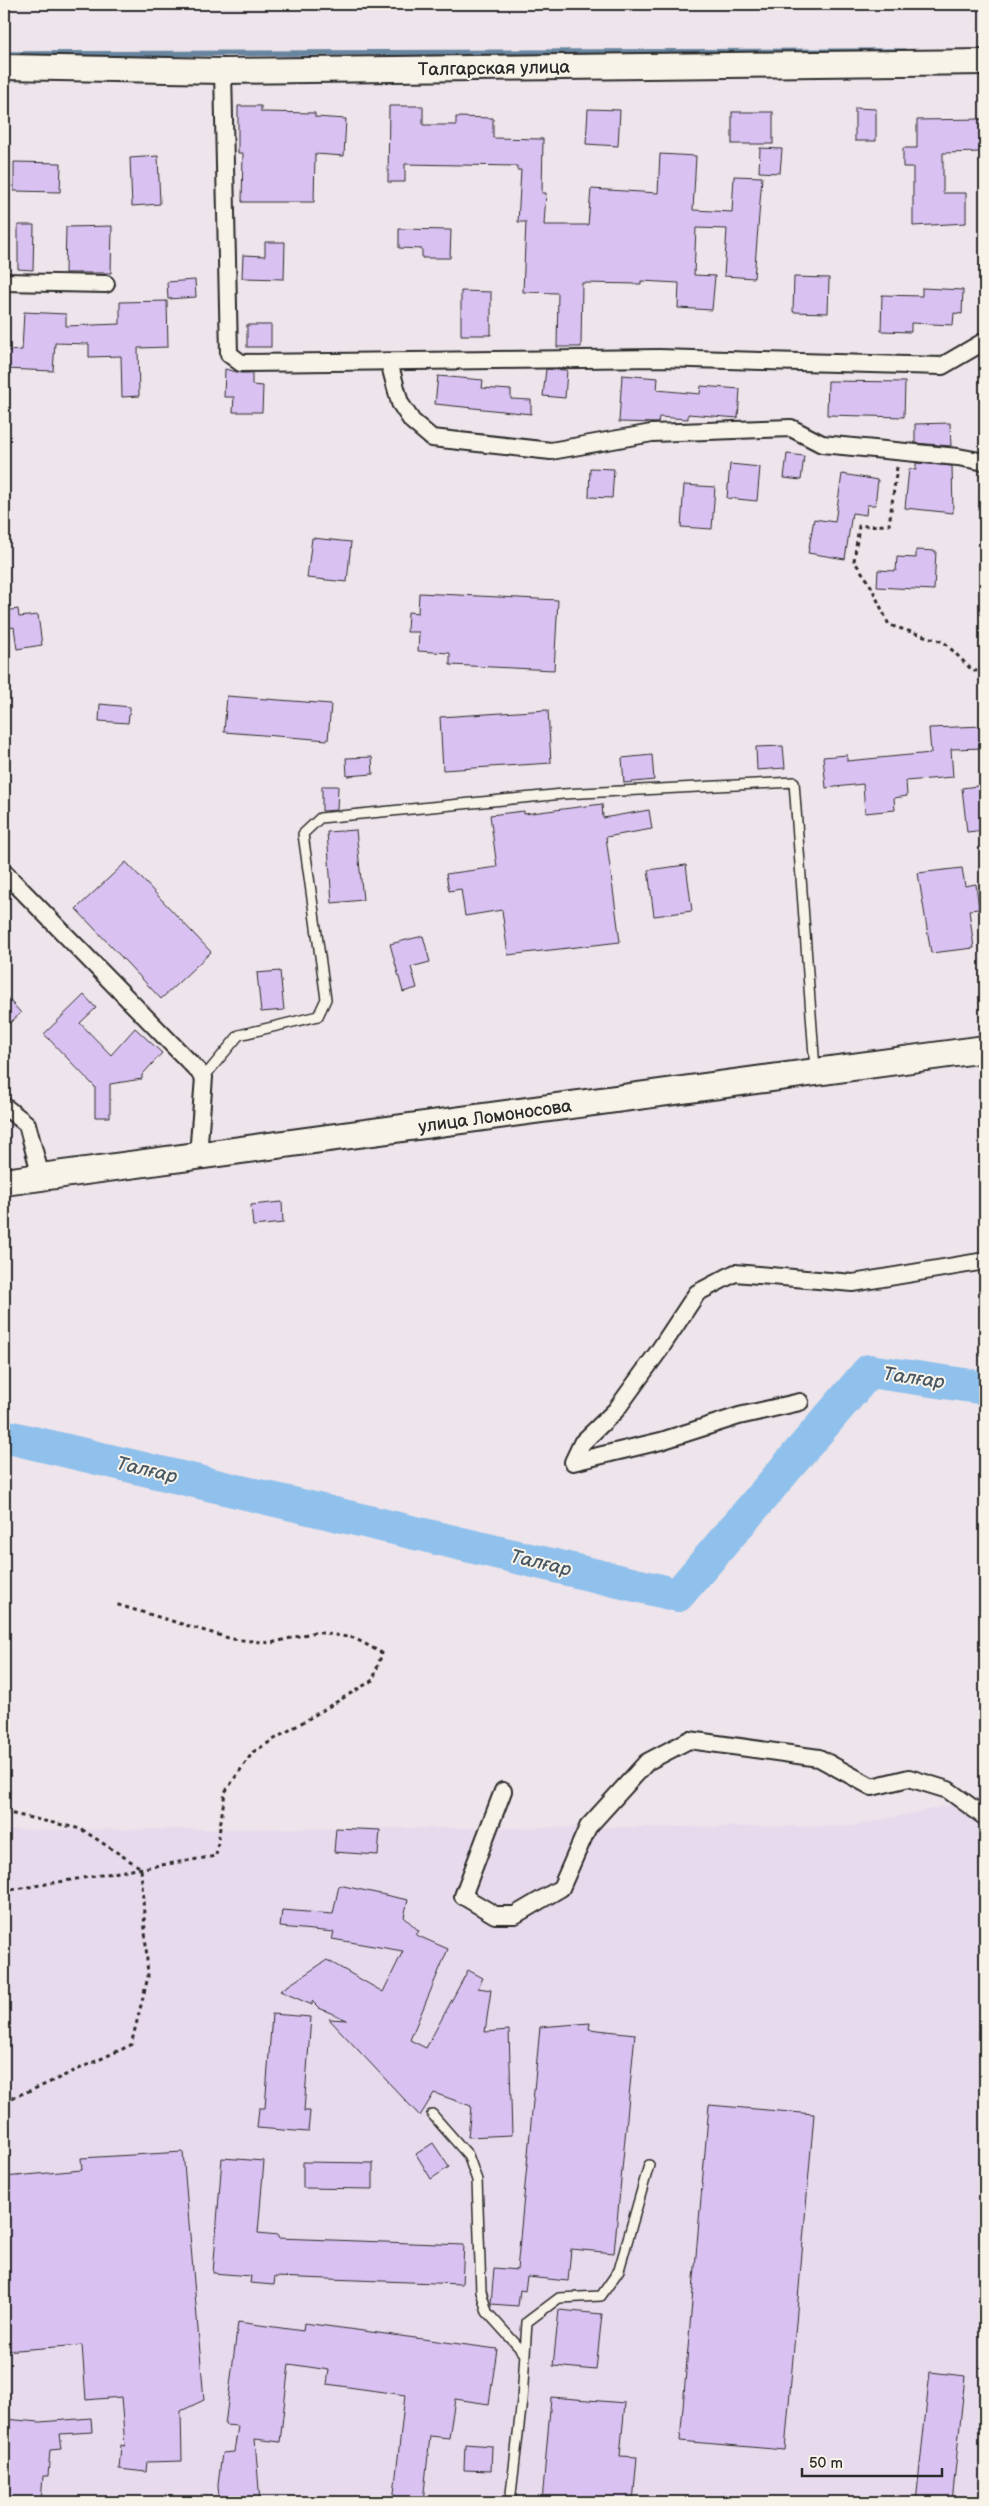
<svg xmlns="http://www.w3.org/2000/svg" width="989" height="2506" viewBox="0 0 989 2506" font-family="'Balsamiq Sans',sans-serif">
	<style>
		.built { fill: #e8daed }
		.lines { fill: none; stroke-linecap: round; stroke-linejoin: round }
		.stream { stroke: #68859f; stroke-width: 5.5 }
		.river { stroke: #90c1ec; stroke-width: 34 }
		.building { fill: #d9c2f2; stroke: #2b2b2b }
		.lane-casing { stroke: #2b2b2b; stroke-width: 12 }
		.street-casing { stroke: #2b2b2b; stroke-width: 20 }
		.secondary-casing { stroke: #2b2b2b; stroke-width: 28 }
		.primary-casing { stroke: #2b2b2b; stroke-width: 30 }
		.path { stroke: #2b2b2b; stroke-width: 3; stroke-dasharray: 4 4; stroke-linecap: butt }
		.lane { stroke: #f7f3e8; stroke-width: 9 }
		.street { stroke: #f7f3e8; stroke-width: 16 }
		.secondary { stroke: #f7f3e8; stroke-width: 24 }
		.primary { stroke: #f7f3e8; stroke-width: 26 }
		.labels { text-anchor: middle; stroke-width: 4; stroke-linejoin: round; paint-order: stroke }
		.street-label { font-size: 18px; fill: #2b2b2b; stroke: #f7f3e8 }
		.water-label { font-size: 19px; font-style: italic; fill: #495865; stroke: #f7f3e8 }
	</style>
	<rect width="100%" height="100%" fill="#eee4eb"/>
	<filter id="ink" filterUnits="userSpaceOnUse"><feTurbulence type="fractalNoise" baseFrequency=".02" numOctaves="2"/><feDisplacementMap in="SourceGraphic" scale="10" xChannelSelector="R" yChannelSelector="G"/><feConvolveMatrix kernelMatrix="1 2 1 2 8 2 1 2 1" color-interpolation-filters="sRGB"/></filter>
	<g filter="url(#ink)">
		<path class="built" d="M985 1797V2502H4V1830L853 1826Z"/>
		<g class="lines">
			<path class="stream" d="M4 54 904 51"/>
			<path class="river" d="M4 1436 678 1595 869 1371 985 1388"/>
		</g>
		<g class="building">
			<path d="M238 106H261V112L315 113V117L346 119 344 156 315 154 314 202H242L243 153H238Z"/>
			<path d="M389 106H423V125H456V117L493 118V138L543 139 542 193H546L544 225H588L591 189 658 193 660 154 696 156 693 210 732 212 734 176 762 177 754 278 724 276 727 229 696 228 694 275 715 276 712 310 678 308 679 283 641 281V284L582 283 581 347H557L558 293 523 292 526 222H518L521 170H517V166L405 164V182H388Z"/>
			<path d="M855 108 876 109V141H855Z"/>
			<path d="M588 109 620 110 618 146 586 144Z"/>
			<rect x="732" y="112" width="41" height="32"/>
			<path d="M982 119V152L943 153V193H966V223L913 226V167H903V148H917V120Z"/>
			<path d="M760 148 782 149 780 173 759 172Z"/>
			<path d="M158 156 160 204 132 206 130 158Z"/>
			<path d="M14 162 61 163 60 192 14 191Z"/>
			<path d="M18 225H34L33 270 18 269Z"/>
			<path d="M112 226 111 273H65L66 227Z"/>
			<path d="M399 229 451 230 450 258H422V249L399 248Z"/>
			<path d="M265 242H285L284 279 242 278 243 255 265 256Z"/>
			<path d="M794 277 829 278 828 313 793 312Z"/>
			<path d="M195 280 196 297 168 299 167 282Z"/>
			<path d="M922 288 963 290 962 314 954 313 953 325 911 323V332L881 331 882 295 922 296Z"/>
			<path d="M461 291 491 292V335H461Z"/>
			<path d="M167 301 168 347 138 348 139 396 122 397 121 356 89 357V344L55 343 53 371 4 369V351L22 350 24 312 66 314V326L120 324V302Z"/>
			<rect x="247" y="325" width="24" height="22"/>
			<path d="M225 369 241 373H252V385L263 386 262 412H233L234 397H224Z"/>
			<path d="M546 369 567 370 565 398 543 396Z"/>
			<path d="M622 375 658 378 657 390 700 394 701 386 740 389 738 418 688 414V419L659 417 658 423 619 422Z"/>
			<path d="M438 376 483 380 482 388 511 390V399L531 400V414L435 404Z"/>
			<path d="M828 381 905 382 904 417 827 415Z"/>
			<path d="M950 423 951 446 915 443V424Z"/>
			<path d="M787 454 804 456 801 480 784 478Z"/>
			<path d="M916 463 952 466 953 513 905 508 909 469 916 470Z"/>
			<path d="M730 464 760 467 757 501 727 498Z"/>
			<path d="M590 468 614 469 612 498 589 497Z"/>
			<path d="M842 474 878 480 875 505H867L866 515 852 513 845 559 808 553 814 519 835 522Z"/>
			<path d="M684 485 715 487 712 529 681 527Z"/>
			<path d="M312 538 351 542 347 582 307 578Z"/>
			<path d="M916 550 936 551 934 590 877 587 878 570 896 571 897 557 916 558Z"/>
			<path d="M419 593 558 600 554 670 450 665V653L418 651 419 632H407L408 612 418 613Z"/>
			<path d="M18 609 19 617 38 615 42 645 17 649 14 627 4 629V611Z"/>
			<path d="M227 696 331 704 328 740 224 732Z"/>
			<path d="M100 704 130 707 128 723 99 721Z"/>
			<path d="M548 710 551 763 443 770 440 717Z"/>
			<path d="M985 726V748L951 749 953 777 906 781 907 796 894 798 895 810 865 813 863 784 826 788 823 757 847 755V761L931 753 929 728Z"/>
			<path d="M783 746 785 768 757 770 756 747Z"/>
			<path d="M652 755 654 780 624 783 622 758Z"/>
			<path d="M372 757 373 774 347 776 346 758Z"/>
			<path d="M985 785V830L967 832 962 788Z"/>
			<path d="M322 786H338L337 810 322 811Z"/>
			<path d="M602 804 603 818 649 810 652 829 606 837 620 942 508 955 502 910 465 916 461 889 449 891 446 874 497 867 490 815 524 811V814Z"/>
			<path d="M356 830 363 900 332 903 327 832Z"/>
			<path d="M126 862 211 952 161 999 76 909Z"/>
			<path d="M686 865 692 911 654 916 648 870Z"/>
			<path d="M962 868 965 886 976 884 979 909 969 910 974 948 931 953 918 873Z"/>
			<path d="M423 936 430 962 411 967 417 988 403 992 390 944Z"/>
			<path d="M280 971 284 1010 261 1012 257 973Z"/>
			<path d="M4 994 21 1013 4 1028Z"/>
			<path d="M84 995 96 1008 80 1023 111 1055 135 1028 162 1053 142 1075V1079L110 1084V1117H95V1087L44 1034Z"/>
			<path d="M282 1202 283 1223 253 1226 251 1205Z"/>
			<path d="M336 1828 380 1830 378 1855 334 1852Z"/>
			<path d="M339 1885 408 1900 404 1917 419 1931 416 1935 448 1949 410 2040 426 2048 468 1970 483 1978 478 1988 491 1990 485 2032 509 2030 512 2135 468 2137 471 2106 434 2093 420 2116 329 2019 347 2020 319 2008 312 2001V2005L280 1991 327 1960 383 1992 403 1951 332 1939 334 1932 280 1927 282 1910 333 1914Z"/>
			<path d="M272 2014 311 2017 304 2111H310L308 2132 257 2128 259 2108H265Z"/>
			<path d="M590 2023 589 2029 635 2034 614 2253 571 2249 568 2281 527 2277 525 2291 520 2290 518 2306 491 2304 494 2268 517 2270 540 2027Z"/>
			<path d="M709 2105 814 2114 785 2450 680 2441Z"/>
			<path d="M433 2143 449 2167 431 2179 416 2154Z"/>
			<path d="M183 2152 204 2400 181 2411 182 2461 147 2462 146 2472 119 2469 121 2445 125 2446 121 2397 86 2400 82 2345 4 2351V2177L82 2170 81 2158Z"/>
			<path d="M222 2158 264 2161 258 2233 278 2235V2238L464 2245 462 2284 275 2277 274 2285 250 2283 251 2276 213 2273Z"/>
			<path d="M303 2162 373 2163V2189L303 2188Z"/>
			<path d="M559 2310 602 2314 596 2370 553 2366Z"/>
			<path d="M238 2322 303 2331 304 2323 497 2349 489 2404 455 2399 449 2438 430 2436 423 2502H393L405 2395 327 2384 329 2370 289 2364 280 2442 255 2439 260 2502H219L218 2485 222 2453 234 2452 238 2426 225 2425Z"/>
			<path d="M930 2372 965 2376 952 2502H916Z"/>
			<path d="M551 2397 625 2403 620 2456 637 2457 633 2502H542Z"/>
			<path d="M91 2418 92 2432 60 2434 62 2449 50 2450 48 2476H43L41 2502H4V2419L40 2422Z"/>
			<path d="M465 2444 492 2446 491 2471 464 2470Z"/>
		</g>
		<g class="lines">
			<defs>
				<g id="lane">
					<path d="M204 1077 239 1035 318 1016 326 999 303 834 320 818 563 794 794 782 815 1069"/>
					<path d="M432 2114 468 2155 477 2180 481 2291 487 2312 524 2353"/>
					<path d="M510 2502 522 2400 527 2322 559 2298 601 2296 619 2270 649 2165"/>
				</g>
				<g id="street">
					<path d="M223 71 229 354 241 363 659 358 942 366 985 341"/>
					<path d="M4 282 106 284"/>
					<path d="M389 362 400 403 412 421 432 438 551 451 652 433 791 428 822 444 958 457 985 462"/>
					<path d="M4 872 204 1077 198 1156"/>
					<path d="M4 1106 27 1124 41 1177"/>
					<path d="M800 1402 739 1416 661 1441 573 1462 582 1443 616 1410 658 1352 697 1293 735 1273 853 1283 985 1261"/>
					<path d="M503 1791 463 1896 495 1915H515L561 1888 588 1827 647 1762 689 1740 819 1758 872 1787 909 1778 948 1790 985 1817"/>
				</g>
				<path id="secondary" d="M4 67 223 71 985 62"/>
				<path id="primary" d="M4 1182 985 1049"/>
			</defs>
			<use href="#lane" class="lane-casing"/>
			<use href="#street" class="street-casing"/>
			<use href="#secondary" class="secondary-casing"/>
			<use href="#primary" class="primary-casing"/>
			<g class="path">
				<path d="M897 467 889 525 859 526 854 561 869 582 889 625 944 642 973 671 985 670"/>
				<path d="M4 1812 81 1829 141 1868 148 1977 131 2045 46 2084 4 2101"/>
				<path d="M4 1891 216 1856 225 1792 253 1752 373 1680 382 1653 354 1638 315 1632 271 1643 232 1639 115 1604"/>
			</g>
			<use href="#lane" class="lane"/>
			<use href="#street" class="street"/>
			<use href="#secondary" class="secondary"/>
			<use href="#primary" class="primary"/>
		</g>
	</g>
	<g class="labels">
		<g class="street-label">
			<text transform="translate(494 68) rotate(-1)" y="6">Талгарская улица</text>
			<text transform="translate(495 1116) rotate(-8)" y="6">улица Ломоносова</text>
		</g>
		<g class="water-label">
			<text transform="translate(914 1377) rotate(8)" y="7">Талғар</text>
			<text transform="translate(147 1469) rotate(13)" y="7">Талғар</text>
			<text transform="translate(541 1562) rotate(13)" y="7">Талғар</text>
		</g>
	</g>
	<rect width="989" height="2506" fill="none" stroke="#f7f3e8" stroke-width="20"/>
	<rect x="10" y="10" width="969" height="2486" fill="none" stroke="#2b2b2b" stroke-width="2" filter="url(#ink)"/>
	<path d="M802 2468v8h140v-8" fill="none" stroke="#2b2b2b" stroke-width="2.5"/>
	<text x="809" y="2468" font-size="15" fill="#2b2b2b" stroke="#f7f3e8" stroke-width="4" paint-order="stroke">50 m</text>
</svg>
